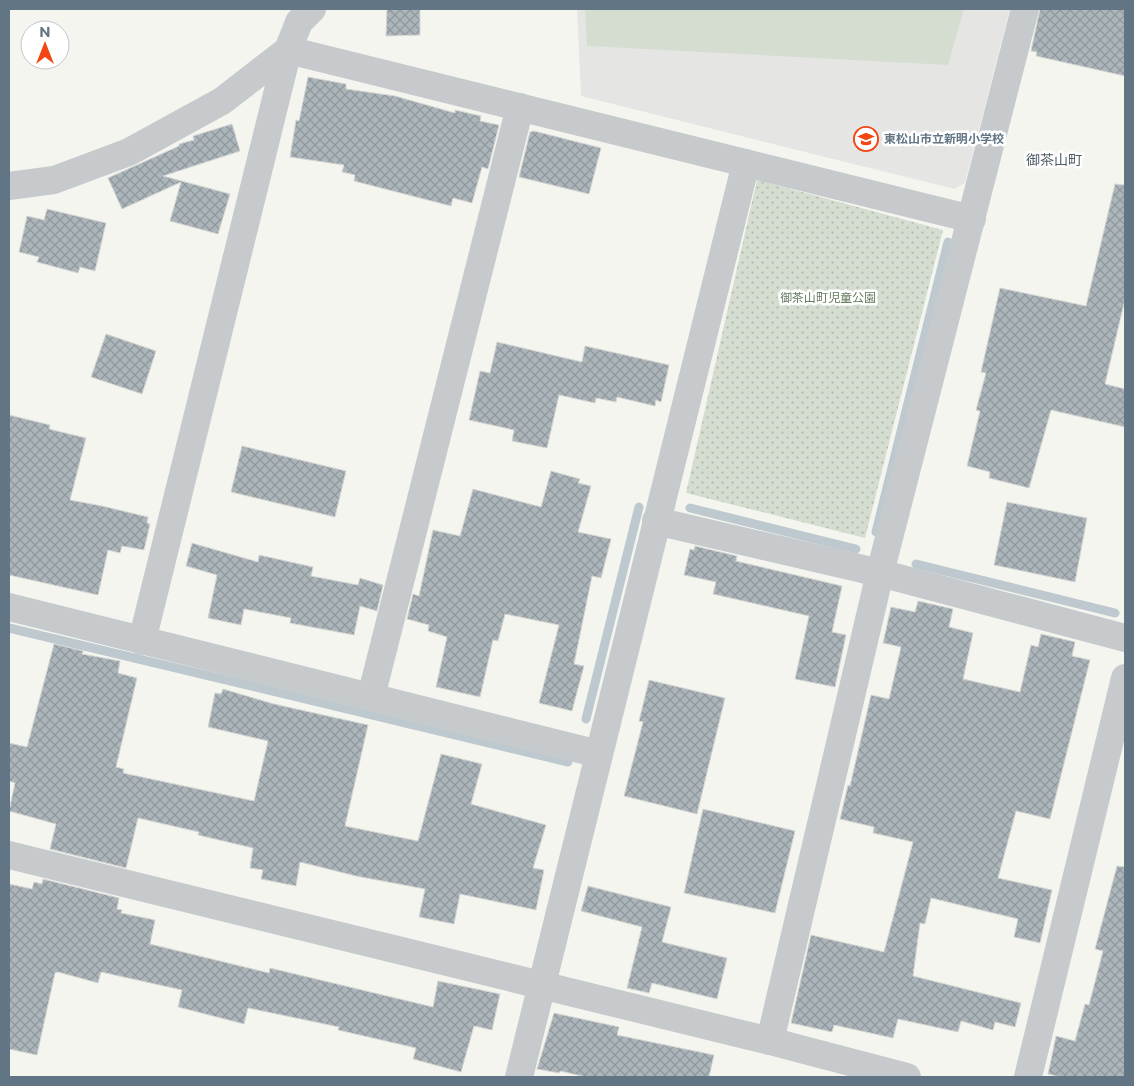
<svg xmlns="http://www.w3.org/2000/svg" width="1134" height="1086" viewBox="0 0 1134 1086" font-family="Montserrat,'Noto Sans JP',sans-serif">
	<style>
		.built { fill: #e5e6e4 }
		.green { fill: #d5ddd1 }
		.park { fill: url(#park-dots) }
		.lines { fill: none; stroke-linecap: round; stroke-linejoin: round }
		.stream { stroke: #bdc9ce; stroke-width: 9 }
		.building { fill: url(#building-cross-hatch); stroke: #d6d6d3 }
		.minor { stroke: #c7cacd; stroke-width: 28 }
		.labels { text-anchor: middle; stroke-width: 5; stroke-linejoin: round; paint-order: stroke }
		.poi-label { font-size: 12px; font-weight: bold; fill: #617584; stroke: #fff; text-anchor: start }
		.park-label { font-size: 12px; fill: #667b60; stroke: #fff }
		.neighbourhood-label { font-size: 14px; fill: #505e68; stroke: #fff }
	</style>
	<defs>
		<pattern id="park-dots" width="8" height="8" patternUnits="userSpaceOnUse" patternTransform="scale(1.25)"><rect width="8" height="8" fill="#d5ddd1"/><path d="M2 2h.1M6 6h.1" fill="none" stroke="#b0b8af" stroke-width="1.8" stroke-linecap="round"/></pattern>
		<pattern id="building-cross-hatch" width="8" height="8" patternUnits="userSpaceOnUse" patternTransform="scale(1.25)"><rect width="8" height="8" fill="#acb5b9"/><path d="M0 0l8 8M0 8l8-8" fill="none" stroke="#8f989c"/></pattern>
	</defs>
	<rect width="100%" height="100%" fill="#f5f5f0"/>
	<path class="built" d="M577 9H1010L965 183 954 189 581 96Z"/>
	<path class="green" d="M585 9H964L948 65 587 46Z"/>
	<path class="park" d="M757 180 943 230 865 538 686 493Z"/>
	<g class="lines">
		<g class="stream">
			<path d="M690 508 856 549"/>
			<path d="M876 532 948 242"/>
			<path d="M916 564 1115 613"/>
			<path d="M9 628 568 762"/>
			<path d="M586 719 639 507"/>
		</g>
	</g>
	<g class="building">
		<path d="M387 9H420V35L386 36Z"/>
		<path d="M1040 9H1125V76L1036 56 1037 52 1031 51Z"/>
		<path d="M308 77 346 84V89L395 96 455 113V110L481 116 480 121 499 125 488 169 482 167 472 203 453 198 451 206 354 181 355 175 342 172 344 165 290 157 296 120 299 121Z"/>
		<path d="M232 124 240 151 163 176 230 194 218 234 170 221 181 182 122 209 108 178 179 146V144L194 140 193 136Z"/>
		<path d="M534 131 601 148 589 194 519 177 530 132Z"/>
		<path d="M1115 184 1125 185V299L1105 384 1125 389V427L1051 410 1029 488 989 478 990 472 967 466 980 411 976 410 986 373 981 372 1000 288 1086 306Z"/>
		<path d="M47 209 106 223 95 271 80 267 78 273 37 262 39 257 19 252 27 216 44 220Z"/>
		<path d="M106 334 156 351 142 394 91 377Z"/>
		<path d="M497 342 582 362 585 346 669 365 661 402 656 400 655 406 617 397 616 402 596 398 595 403 559 395 547 448 512 441 514 430 469 420 480 371 490 373Z"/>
		<path d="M9 415 50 425 49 429 86 438 70 500 102 506 148 517 147 523 150 524 144 550 122 546 120 553 108 550 98 595 9 575Z"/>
		<path d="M242 446 346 471 335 517 231 492Z"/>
		<path d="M551 471 580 479 578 483 591 486 578 532 611 539 601 578 592 576 574 664 584 666 572 711 539 703 559 625 505 614 498 641 493 640 480 697 436 687 447 637 428 631 429 625 407 619 413 594 419 596 433 530 460 536 473 489 541 507Z"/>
		<path d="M1007 502 1087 518 1075 582 994 565Z"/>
		<path d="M192 543 258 562 259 555 313 567 311 576 358 585 360 578 383 585 377 611 360 606 354 635 290 623 291 618 244 609 241 625 208 618 217 575 186 566Z"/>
		<path d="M695 546 737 556 736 561 842 586 832 632 846 635 835 687 795 679 809 616 713 594 716 582 684 575 690 549 694 550Z"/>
		<path d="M918 601 953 609 949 627 973 633 963 679 1020 692 1031 645 1038 647 1041 634 1075 642 1072 656 1090 660 1050 819 1016 811 998 878 1052 890 1040 943 1014 937 1018 919 931 898 925 924 920 923 913 976 1021 1003 1015 1027 995 1022 993 1030 961 1021 958 1032 898 1019 893 1038 834 1025 832 1032 791 1023 811 935 884 952 913 842 873 833 874 827 840 819 848 785 850 786 871 695 889 699 901 647 883 643 891 607 915 612Z"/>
		<path d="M54 644 83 651 82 654 120 661 118 673 137 678 116 767 124 769 123 773 254 801 268 741 208 727 215 693 221 694 223 689 274 704 368 725 345 826 418 841 441 754 482 764 471 804 546 825 533 868 544 870 536 910 460 894 454 924 419 917 425 889 356 876 300 862 296 886 261 879 263 870 250 868 253 848 198 835 199 832 138 818 126 868 50 849 56 824 9 811 15 783 9 781V743L27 747Z"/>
		<path d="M649 680 725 698 697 814 624 796 643 722 639 721Z"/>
		<path d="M703 809 795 831 775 913 684 893Z"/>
		<path d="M1117 866 1125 867V1077H1061L1048 1074 1056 1036 1075 1041 1085 1004 1089 1005 1103 951 1095 949Z"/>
		<path d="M43 879 119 898 117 909 122 910 121 913 155 920 150 944 269 973 270 968 433 1007 438 981 500 994 492 1030 474 1026 461 1072 413 1059 416 1048 338 1030 339 1027 248 1008 244 1024 178 1007 182 990 101 972 98 983 58 972 55 973 37 1055 9 1049V884L32 889 34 882 42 884Z"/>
		<path d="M588 886 671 907 662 942 727 958 717 999 652 983 649 993 627 988 642 927 581 911Z"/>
		<path d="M554 1013 619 1027 617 1035 714 1055 709 1077H586L560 1071 559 1073 537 1069Z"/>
	</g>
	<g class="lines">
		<g class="minor">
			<path d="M288 50 972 219"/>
			<path d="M9 186 54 180 129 152 222 101 288 50"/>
			<path d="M656 521 880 573 1125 638"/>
			<path d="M9 607 599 754"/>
			<path d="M142 641 288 50 299 22 312 9"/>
			<path d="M371 697 520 107"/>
			<path d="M9 855 770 1041 907 1077"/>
			<path d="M770 1041 880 573 1025 9"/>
			<path d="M519 1077 746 163"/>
			<path d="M1028 1077 1125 678"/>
		</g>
	</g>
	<defs>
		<symbol id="school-ring" viewBox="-11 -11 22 22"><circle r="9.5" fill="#fff" stroke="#f24613" stroke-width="1.5"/><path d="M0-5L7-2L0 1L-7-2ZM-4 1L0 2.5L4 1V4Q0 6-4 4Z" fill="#f24613"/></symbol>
	</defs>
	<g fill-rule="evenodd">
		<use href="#school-ring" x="852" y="125" width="28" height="28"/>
	</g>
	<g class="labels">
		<g class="poi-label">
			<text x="884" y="143">東松山市立新明小学校</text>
		</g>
		<g class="park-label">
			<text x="828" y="302">御茶山町児童公園</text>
		</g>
		<g class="neighbourhood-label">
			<text x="1054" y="165">御茶山町</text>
		</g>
	</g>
	<rect width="1134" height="1086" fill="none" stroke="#617584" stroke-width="20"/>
	<g transform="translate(45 45)"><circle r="24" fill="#ffffff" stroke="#c0c8ce"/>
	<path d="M0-4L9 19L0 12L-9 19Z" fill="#f24613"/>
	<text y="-8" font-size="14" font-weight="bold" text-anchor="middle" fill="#617584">N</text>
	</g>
</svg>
